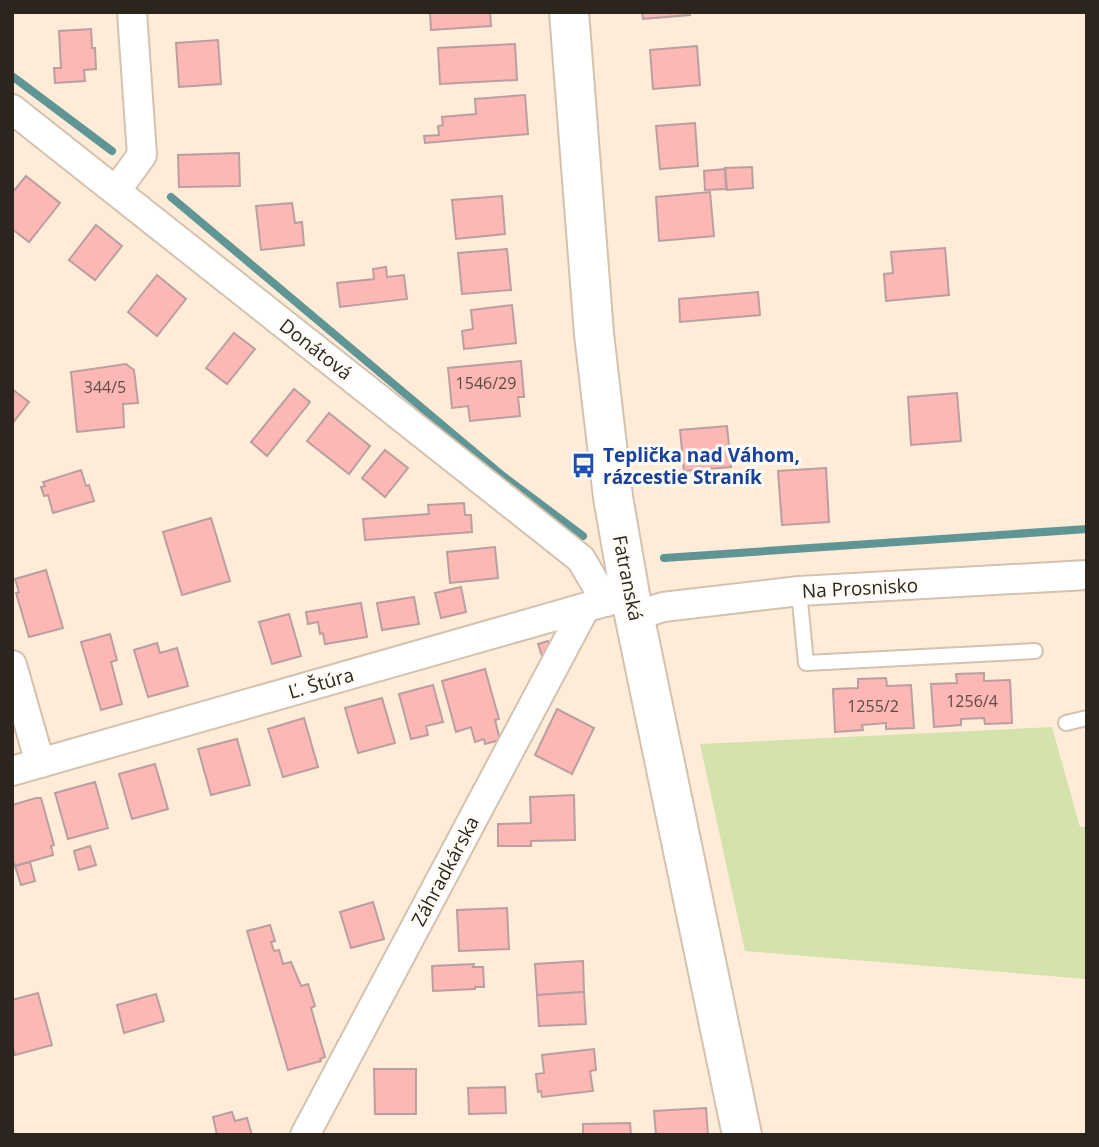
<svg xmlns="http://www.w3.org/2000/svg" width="1099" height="1147" viewBox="0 0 1099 1147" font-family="'Open Sans',sans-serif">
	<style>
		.green { fill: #d4e3ac }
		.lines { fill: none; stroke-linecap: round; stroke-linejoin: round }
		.stream { stroke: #5f9695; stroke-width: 8 }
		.building { fill: #fdb8b5; stroke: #ba9f9e; stroke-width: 2 }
		.lane-casing { stroke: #d3c2af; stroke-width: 18 }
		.street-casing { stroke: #d3c2af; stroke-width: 32 }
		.secondary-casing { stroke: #d3c2af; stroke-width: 42 }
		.lane { stroke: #fff; stroke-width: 14 }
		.street { stroke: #fff; stroke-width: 28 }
		.secondary { stroke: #fff; stroke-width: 38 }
		.labels { text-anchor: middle; stroke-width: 6; stroke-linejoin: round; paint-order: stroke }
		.number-label { font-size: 16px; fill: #604a44 }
		.street-label { font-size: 19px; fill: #2c251e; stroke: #fffbf7 }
		.transit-label { font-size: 19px; font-weight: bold; fill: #164399; stroke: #fffbf7; text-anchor: start }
	</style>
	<rect width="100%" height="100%" fill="#feebd8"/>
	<path class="green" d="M1052 727 1080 827 1087 826V979L745 951 700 744Z"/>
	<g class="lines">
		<g class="stream">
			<path d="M12 76 112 151"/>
			<path d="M171 197 503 476 583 536"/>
			<path d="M664 558 1087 529"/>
		</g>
	</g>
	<g class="building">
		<path d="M430 12H490L491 26 431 30Z"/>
		<path d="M642 12H689L690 15 643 19Z"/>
		<path d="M91 29 92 48H95L96 69 84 70 85 81 55 83 54 68H61L59 31Z"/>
		<path d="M218 40 221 84 179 87 176 43Z"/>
		<path d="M515 44 517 80 440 84 438 48Z"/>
		<path d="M697 46 700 85 653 89 650 50Z"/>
		<path d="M525 95 528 134 425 143 424 136 439 135 438 126 443 125 442 117 476 114 475 99Z"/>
		<path d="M695 123 698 166 660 169 656 126Z"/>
		<path d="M239 153 240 186 179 187 178 155Z"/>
		<path d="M752 167 753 188 727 190 725 168Z"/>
		<path d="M725 169 726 189 705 190 704 171Z"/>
		<path d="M26 176 60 203 29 242 12 229V193Z"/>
		<path d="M710 192 714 236 659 241 656 197Z"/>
		<path d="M502 196 505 234 456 239 452 200Z"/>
		<path d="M292 203 295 223 302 222 304 245 261 250 256 206Z"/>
		<path d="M96 225 122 246 95 280 69 260Z"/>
		<path d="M945 248 949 295 886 301 884 274 893 273 891 252Z"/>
		<path d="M507 249 511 290 462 294 458 253Z"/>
		<path d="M386 267 387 277 404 275 407 299 340 307 337 283 374 279 373 269Z"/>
		<path d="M157 275 186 299 157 336 128 312Z"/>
		<path d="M758 292 760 315 680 322 679 299Z"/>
		<path d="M512 305 516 343 464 349 462 331 473 329 471 310Z"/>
		<path d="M234 333 255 349 227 384 206 368Z"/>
		<path d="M521 361 524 397H518L520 416 470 421 468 406 452 408 448 368Z"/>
		<path d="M126 364 134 370 138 403 123 404 124 427 77 432 71 372Z"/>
		<path d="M12 389 29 402 12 424Z"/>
		<path d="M294 389 310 402 267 456 251 442Z"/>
		<path d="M957 393 961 441 911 445 908 397Z"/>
		<path d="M329 413 370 446 349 474 307 441Z"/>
		<path d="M727 426 731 467 684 471 680 430Z"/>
		<path d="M385 450 408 468 385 497 362 478Z"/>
		<path d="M826 468 829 522 782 525 778 471Z"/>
		<path d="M81 470 86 486 89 485 94 501 53 513 48 495 44 496 41 487 45 486 43 482Z"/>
		<path d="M464 503 465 515H471L472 532 365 540 363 519 429 514 428 505Z"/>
		<path d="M211 518 230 581 182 595 163 532Z"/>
		<path d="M495 547 498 578 450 583 447 552Z"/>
		<path d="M46 570 63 628 29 637 16 593 19 592 15 579Z"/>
		<path d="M461 587 466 612 441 618 435 593Z"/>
		<path d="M414 597 419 624 382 630 377 603Z"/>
		<path d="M361 603 367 637 325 644 323 633 320 634 318 622 308 624 306 612Z"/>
		<path d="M289 614 301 656 272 664 259 622Z"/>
		<path d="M110 634 117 660 111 662 122 704 101 710 81 642Z"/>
		<path d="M548 641 554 659 544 662 538 644Z"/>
		<path d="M157 643 160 653 177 648 188 686 148 697 134 650Z"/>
		<path d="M485 669 499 719 495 720 500 740 485 744 484 739 475 742 471 727 456 732 442 681Z"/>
		<path d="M984 673V681L1010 680 1012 723 985 724 984 718 961 719V725L934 727 931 684 957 683 956 674Z"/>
		<path d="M886 678 887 686 911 685 914 728 886 729V723L862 725 863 730 835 732 833 689 858 688V679Z"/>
		<path d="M433 685 443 722 426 726 428 735 411 739 399 694Z"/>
		<path d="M382 698 395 743 358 753 345 708Z"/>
		<path d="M557 709 594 728 572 774 535 755Z"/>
		<path d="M304 718 318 767 283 777 268 729Z"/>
		<path d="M237 739 250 785 211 795 198 749Z"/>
		<path d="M155 764 168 809 132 819 119 774Z"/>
		<path d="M95 782 108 828 68 839 55 793Z"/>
		<path d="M574 795 575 840 531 841V846H498V824L531 823 530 797Z"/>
		<path d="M36 798H41L54 845 51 846 53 855 15 866 12 857V805Z"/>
		<path d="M90 846 96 865 79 870 74 851Z"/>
		<path d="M30 862 35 881 21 885 15 866Z"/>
		<path d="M373 902 384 939 351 948 340 912Z"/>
		<path d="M507 908 509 949 459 951 457 910Z"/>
		<path d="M270 925 275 941 271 942 274 951 279 950 283 964 291 962 301 986 308 984 315 1006 311 1008 325 1057 320 1059 321 1061 288 1070 247 931Z"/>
		<path d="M583 961 584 992 537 995 535 964Z"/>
		<path d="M474 964 473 967H483L484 987H475V989L433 991 432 966Z"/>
		<path d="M584 992 586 1024 539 1026 537 995Z"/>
		<path d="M38 993 52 1045 15 1055 12 1045V1000Z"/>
		<path d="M156 994 164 1021 124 1033 117 1005Z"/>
		<path d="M594 1049 596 1070 590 1071 593 1091 542 1097 541 1091 538 1092 536 1074 544 1073 542 1055Z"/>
		<path d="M374 1069H416V1114H375Z"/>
		<path d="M505 1087 506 1113 469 1114 468 1088Z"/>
		<path d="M706 1108 708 1135H656L654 1111Z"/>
		<path d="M232 1112 235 1121 247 1118 252 1135H217L213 1117Z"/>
		<path d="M630 1123 631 1135H583V1124Z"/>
	</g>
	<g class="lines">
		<defs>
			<g id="lane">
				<path d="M799 591 806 663 1035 651"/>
				<path d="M1066 723 1087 718"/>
			</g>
			<g id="street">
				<path d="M12 109 581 559 606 602"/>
				<path d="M116 191 142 155 132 12"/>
				<path d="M636 616 663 607 799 591 1087 575"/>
				<path d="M12 665 40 763"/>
				<path d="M12 771 622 597"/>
				<path d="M305 1135 585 608"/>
			</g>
			<path id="secondary" d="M569 12 594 334 613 497 630 595 742 1135"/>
		</defs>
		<use href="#lane" class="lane-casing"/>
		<use href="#street" class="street-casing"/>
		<use href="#secondary" class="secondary-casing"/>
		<use href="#lane" class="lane"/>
		<use href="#street" class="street"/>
		<use href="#secondary" class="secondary"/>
	</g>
	<defs>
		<symbol id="bus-bare" viewBox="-9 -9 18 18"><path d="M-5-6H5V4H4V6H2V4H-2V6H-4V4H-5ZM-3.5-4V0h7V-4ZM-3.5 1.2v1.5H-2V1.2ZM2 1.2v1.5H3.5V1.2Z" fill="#1a4fb4" stroke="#fffbf7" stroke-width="2.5" paint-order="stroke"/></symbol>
	</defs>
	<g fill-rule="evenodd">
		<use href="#bus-bare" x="566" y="448" width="35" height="35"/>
	</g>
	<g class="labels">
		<g class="number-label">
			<text x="486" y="389">1546/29</text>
			<text x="105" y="393">344/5</text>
			<text x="972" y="707">1256/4</text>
			<text x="873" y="712">1255/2</text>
		</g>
		<g class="street-label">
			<text transform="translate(316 349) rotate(38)" y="7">Donátová</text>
			<text transform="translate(628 578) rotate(79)" y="7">Fatranská</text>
			<text transform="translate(860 588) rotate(-3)" y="7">Na Prosnisko</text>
			<text transform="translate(321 683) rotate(-16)" y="7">Ľ. Štúra</text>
			<text transform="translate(445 871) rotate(-62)" y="7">Záhradkárska</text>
		</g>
		<g class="transit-label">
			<text x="603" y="462">Teplička nad Váhom,<tspan x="603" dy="22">rázcestie Straník</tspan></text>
		</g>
	</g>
	<rect width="1099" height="1147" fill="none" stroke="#2c251e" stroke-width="28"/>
</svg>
